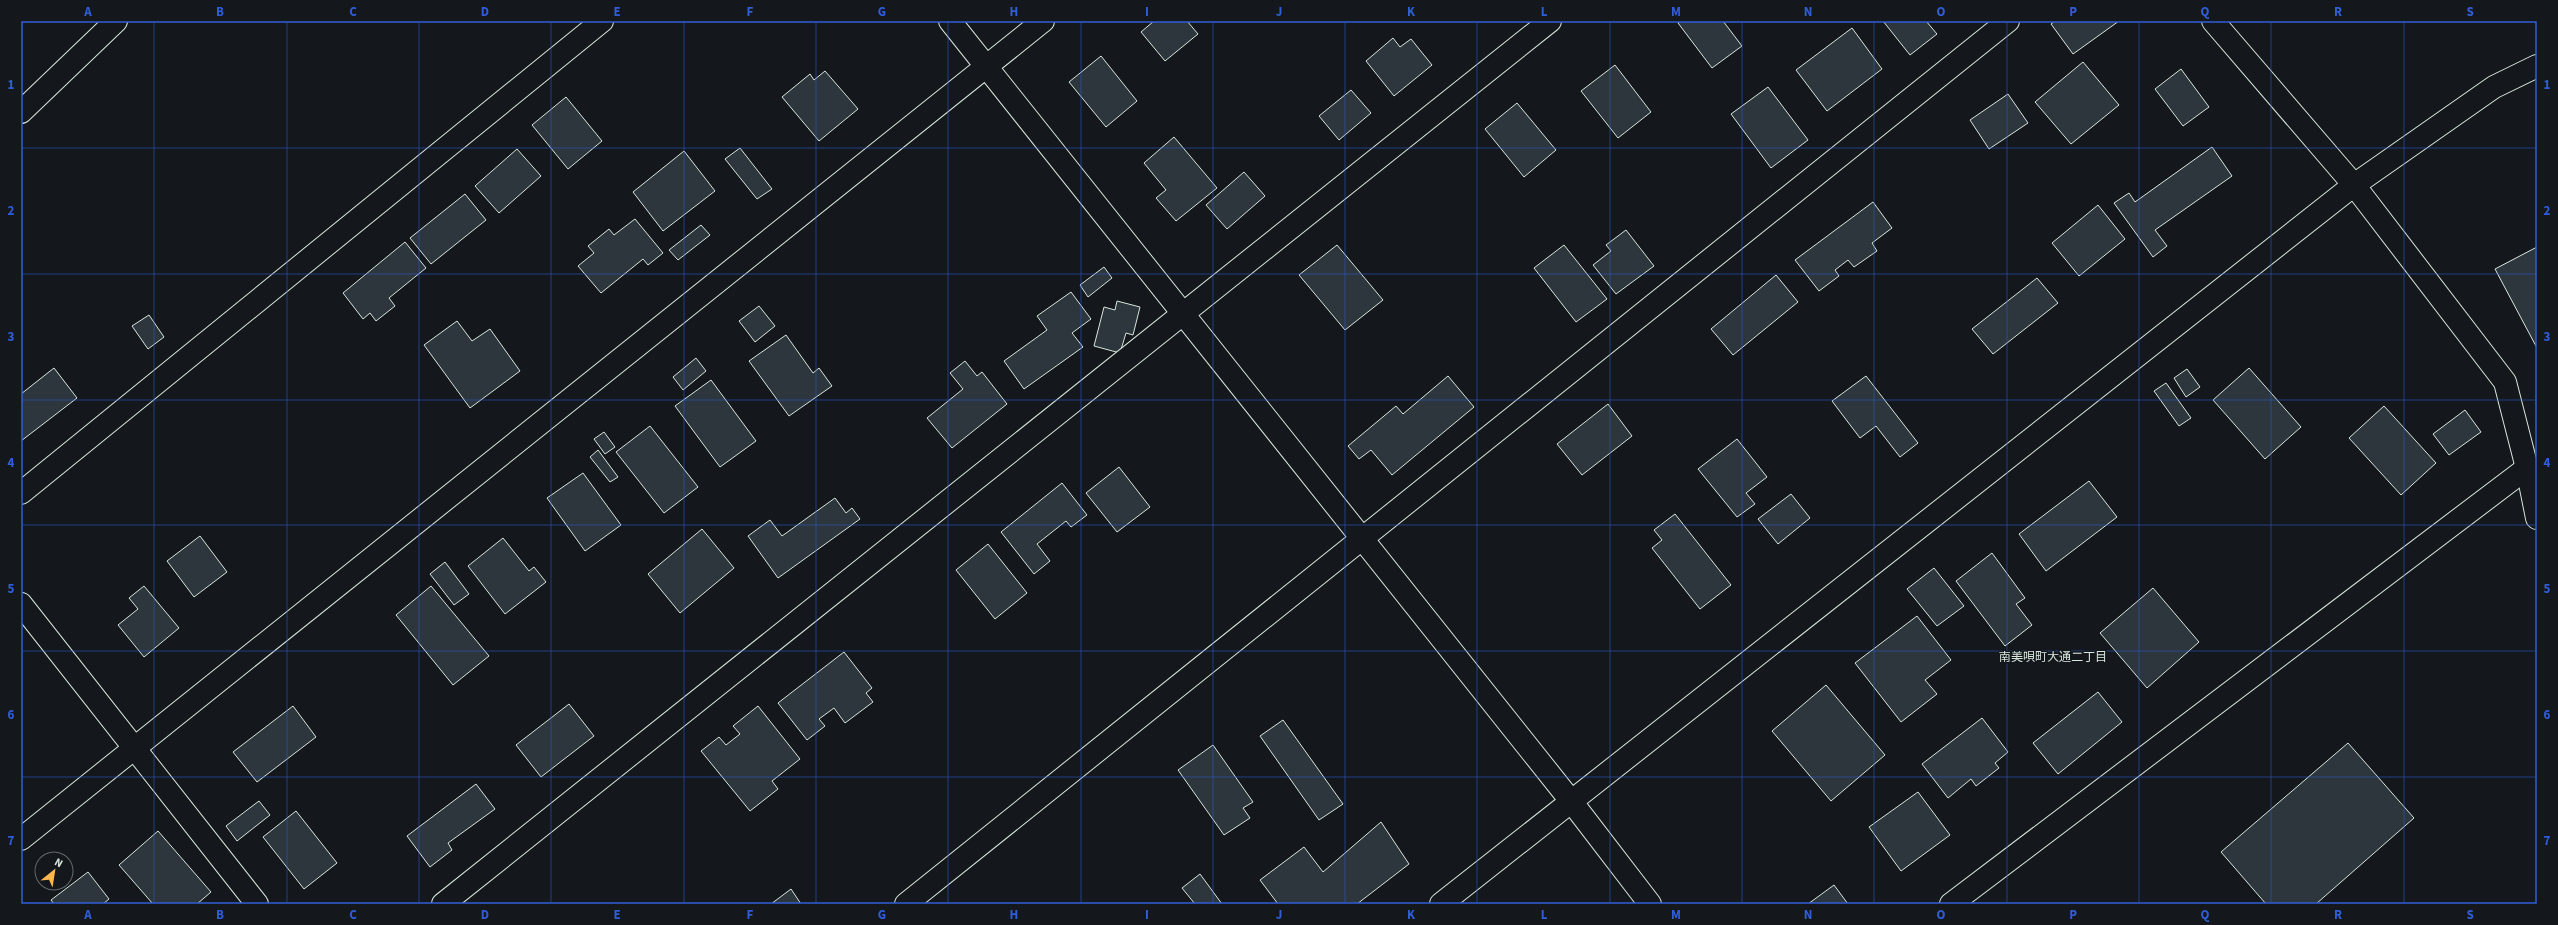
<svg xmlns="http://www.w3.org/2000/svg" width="2558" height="925" viewBox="0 0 2558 925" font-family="'Source Sans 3','Noto Sans JP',sans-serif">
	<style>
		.building { fill: #2c363c; stroke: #d8e6dc }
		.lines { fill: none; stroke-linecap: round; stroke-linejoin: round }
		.street-casing { stroke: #d8e6dc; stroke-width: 24 }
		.secondary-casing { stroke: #d8e6dc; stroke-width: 24 }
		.street { stroke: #14181c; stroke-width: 22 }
		.secondary { stroke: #14181c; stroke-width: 22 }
		.grid { fill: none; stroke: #305dd8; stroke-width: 1; stroke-opacity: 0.55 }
		.labels { text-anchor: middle; stroke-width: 3; stroke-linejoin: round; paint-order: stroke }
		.neighbourhood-label { font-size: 12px; fill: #d8e6dc; stroke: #14181c }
		.neatline { fill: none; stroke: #305dd8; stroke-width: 1.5 }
		.grid-label { font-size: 13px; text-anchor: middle; font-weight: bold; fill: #305dd8 }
	</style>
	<rect width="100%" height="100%" fill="#14181c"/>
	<g class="building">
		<path d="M1154 21H1187L1198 34 1165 61 1141 32Z"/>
		<path d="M1681 21H1723L1742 46 1712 68 1678 23Z"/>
		<path d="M1883 21H1926L1937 34 1910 55Z"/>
		<path d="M2055 21H2119L2073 54 2051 24Z"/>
		<path d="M1852 28 1882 69 1827 111 1796 70Z"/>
		<path d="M1393 38 1400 47 1411 39 1432 65 1394 96 1366 61Z"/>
		<path d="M1101 56 1137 101 1106 127 1069 82Z"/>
		<path d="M2083 62 2119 105 2071 144 2035 102Z"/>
		<path d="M1615 65 1651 112 1618 138 1581 91Z"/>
		<path d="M2181 69 2209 107 2183 126 2155 89Z"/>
		<path d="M825 71 858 109 819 141 782 97 810 74 814 80Z"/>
		<path d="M1768 87 1808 140 1771 168 1731 114Z"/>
		<path d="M1351 90 1371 113 1339 140 1319 116Z"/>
		<path d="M2008 94 2028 123 1989 149 1970 120Z"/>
		<path d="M566 97 602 141 568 169 532 125Z"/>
		<path d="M1517 103 1556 150 1524 177 1485 129Z"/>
		<path d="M1174 137 1217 188 1176 221 1156 198 1166 190 1144 163Z"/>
		<path d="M2212 147 2232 176 2155 230 2167 246 2153 257 2114 203 2129 193 2135 202Z"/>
		<path d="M740 148 772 189 757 199 725 159Z"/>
		<path d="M517 149 541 176 499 213 475 186Z"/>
		<path d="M684 151 715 191 663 231 633 192Z"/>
		<path d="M1244 172 1265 196 1227 229 1206 205Z"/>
		<path d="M465 194 486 220 431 264 410 238Z"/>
		<path d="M1873 202 1892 228 1872 243 1877 251 1854 267 1848 260 1835 270 1839 276 1819 291 1795 260Z"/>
		<path d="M2098 205 2125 239 2079 276 2052 243Z"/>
		<path d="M635 219 663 253 648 265 643 259 601 293 578 266 594 253 588 246 609 229 614 235Z"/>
		<path d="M701 225 710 235 678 260 669 250Z"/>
		<path d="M1626 230 1654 266 1616 294 1593 265 1611 251 1606 245Z"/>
		<path d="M405 242 426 268 389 298 395 306 376 321 370 313 363 319 343 293Z"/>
		<path d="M1337 245 1383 300 1345 330 1299 275Z"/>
		<path d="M1564 245 1607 299 1576 322 1534 268Z"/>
		<path d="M2537 247V348L2495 269Z"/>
		<path d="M1104 267 1112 278 1088 297 1080 285Z"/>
		<path d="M1776 275 1798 302 1733 355 1711 329Z"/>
		<path d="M2037 278 2058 303 1993 354 1972 329Z"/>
		<path d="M1071 292 1091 319 1072 333 1083 347 1024 389 1004 361 1047 330 1037 316Z"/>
		<path d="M1117 301 1140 307 1133 335 1126 333 1120 353 1094 346 1104 307 1115 310Z"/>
		<path d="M759 306 775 326 755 342 739 321Z"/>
		<path d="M149 315 164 337 148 349 132 326Z"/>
		<path d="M457 321 472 341 490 329 520 371 470 408 424 345Z"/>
		<path d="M786 335 813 373 819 368 832 386 789 416 749 361Z"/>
		<path d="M696 358 706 371 683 390 673 377Z"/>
		<path d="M965 361 977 376 982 372 1007 404 952 448 927 418 963 389 950 373Z"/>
		<path d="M54 368 77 398 21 441V394Z"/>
		<path d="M2249 368 2301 427 2265 459 2213 400Z"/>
		<path d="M2187 369 2200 387 2186 397 2174 378Z"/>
		<path d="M1448 376 1474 407 1392 475 1371 450 1359 459 1348 446 1396 406 1403 414Z"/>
		<path d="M1866 376 1918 443 1900 457 1876 426 1860 438 1832 401Z"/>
		<path d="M711 380 756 441 720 467 675 406Z"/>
		<path d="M2166 383 2191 418 2179 426 2154 391Z"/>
		<path d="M1608 404 1632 436 1582 475 1557 444Z"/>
		<path d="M2384 406 2436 463 2401 495 2349 438Z"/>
		<path d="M2465 410 2481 432 2449 455 2433 434Z"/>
		<path d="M650 426 698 487 664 513 616 452Z"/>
		<path d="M604 432 615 447 605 454 594 439Z"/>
		<path d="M1737 439 1767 477 1746 493 1755 504 1737 517 1698 469Z"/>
		<path d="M598 450 618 477 610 482 590 457Z"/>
		<path d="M1119 467 1150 507 1117 532 1086 493Z"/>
		<path d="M583 473 621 525 585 551 547 498Z"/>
		<path d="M2089 481 2117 517 2046 571 2019 534Z"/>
		<path d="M1062 483 1087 515 1071 527 1066 521 1037 544 1050 561 1034 574 1001 532Z"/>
		<path d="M1791 494 1810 518 1778 544 1758 519Z"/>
		<path d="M835 498 846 513 852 508 860 519 778 578 748 536 770 520 782 536Z"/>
		<path d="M1675 514 1731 585 1700 609 1652 548 1662 540 1654 530Z"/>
		<path d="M702 529 734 568 680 613 648 574Z"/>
		<path d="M200 536 227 572 194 597 167 561Z"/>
		<path d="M503 538 529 571 534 567 546 582 505 614 468 566Z"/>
		<path d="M988 544 1027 593 995 619 956 570Z"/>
		<path d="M1992 553 2025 598 2016 604 2032 625 2005 646 1956 581Z"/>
		<path d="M445 562 469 594 454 605 430 574Z"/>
		<path d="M1934 568 1964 606 1937 626 1907 589Z"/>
		<path d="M144 586 179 628 144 657 118 625 138 609 129 598Z"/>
		<path d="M431 586 489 656 453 685 396 615Z"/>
		<path d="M2153 588 2199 642 2147 688 2100 633Z"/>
		<path d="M1917 616 1951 660 1925 680 1937 694 1901 722 1855 663Z"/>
		<path d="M844 652 872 688 866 693 873 702 845 723 834 708 819 719 825 726 807 740 778 703Z"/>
		<path d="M1826 685 1885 755 1831 801 1772 731Z"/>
		<path d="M2098 692 2122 722 2058 774 2033 743Z"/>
		<path d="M569 704 594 736 541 777 516 745Z"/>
		<path d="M293 706 316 737 257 782 233 752Z"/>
		<path d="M758 706 800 759 772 781 778 789 750 811 701 751 719 737 726 745 740 734 733 726Z"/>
		<path d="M1982 718 2008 752 1995 763 1999 768 1976 786 1971 779 1948 798 1922 764Z"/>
		<path d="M1283 720 1343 804 1319 820 1260 736Z"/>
		<path d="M2348 743 2414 818 2316 904H2266L2221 852Z"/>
		<path d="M1213 745 1253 802 1243 808 1250 818 1224 835 1178 770Z"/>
		<path d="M476 784 495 809 448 843 452 850 430 867 407 836Z"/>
		<path d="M1918 792 1950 835 1901 871 1869 827Z"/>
		<path d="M259 801 270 815 237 841 226 826Z"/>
		<path d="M296 811 337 863 304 889 263 837Z"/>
		<path d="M1381 822 1409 864 1357 904H1278L1260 880 1304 847 1323 872Z"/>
		<path d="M158 831 211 892 197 904H153L119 865Z"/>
		<path d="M88 872 109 899 103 904H54L51 900Z"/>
		<path d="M1200 874 1222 904H1195L1182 888Z"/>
		<path d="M1834 885 1848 904H1808Z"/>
		<path d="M791 889 801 904H771Z"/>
	</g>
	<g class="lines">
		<defs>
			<g id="street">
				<path d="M950 21 1571 801 1650 904"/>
				<path d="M2213 21 2354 185 2505 382 2527 468 2537 518"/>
				<path d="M21 112 116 21"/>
				<path d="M21 493 602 21"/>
				<path d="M21 604 257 904"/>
				<path d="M21 839 1043 21"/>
				<path d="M443 904 1550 21"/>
				<path d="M906 904 2008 21"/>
				<path d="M1951 904 2527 468"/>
			</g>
			<path id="secondary" d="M1441 904 2354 185 2494 87 2537 66"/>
		</defs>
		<use href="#street" class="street-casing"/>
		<use href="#secondary" class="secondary-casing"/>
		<use href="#street" class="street"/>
		<use href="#secondary" class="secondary"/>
	</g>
	<path class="grid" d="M154 21V904M287 21V904M419 21V904M551 21V904M684 21V904M816 21V904M948 21V904M1081 21V904M1213 21V904M1345 21V904M1477 21V904M1610 21V904M1742 21V904M1874 21V904M2007 21V904M2139 21V904M2271 21V904M2404 21V904M21 148H2537M21 274H2537M21 400H2537M21 525H2537M21 651H2537M21 777H2537"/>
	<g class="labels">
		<g class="neighbourhood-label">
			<text x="2053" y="661">南美唄町大通二丁目</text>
		</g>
	</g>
	<rect width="2558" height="925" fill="none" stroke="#14181c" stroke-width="44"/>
	<g transform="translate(54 871) rotate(30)"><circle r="19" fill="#14181c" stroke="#626a69"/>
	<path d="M0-3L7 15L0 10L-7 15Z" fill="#ffb74d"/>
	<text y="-6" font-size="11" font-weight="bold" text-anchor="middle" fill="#d8e6dc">N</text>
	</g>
	<rect x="22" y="22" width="2514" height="881" class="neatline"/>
	<g class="grid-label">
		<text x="88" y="16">A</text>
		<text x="220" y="16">B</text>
		<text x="353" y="16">C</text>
		<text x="485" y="16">D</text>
		<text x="617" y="16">E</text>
		<text x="750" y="16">F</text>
		<text x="882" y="16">G</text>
		<text x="1014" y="16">H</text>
		<text x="1147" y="16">I</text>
		<text x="1279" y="16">J</text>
		<text x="1411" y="16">K</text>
		<text x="1544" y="16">L</text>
		<text x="1676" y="16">M</text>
		<text x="1808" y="16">N</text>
		<text x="1941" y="16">O</text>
		<text x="2073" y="16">P</text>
		<text x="2205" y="16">Q</text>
		<text x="2338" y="16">R</text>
		<text x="2470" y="16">S</text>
		<text x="11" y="89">1</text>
		<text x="2547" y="89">1</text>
		<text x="11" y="215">2</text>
		<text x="2547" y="215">2</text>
		<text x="11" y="341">3</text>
		<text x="2547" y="341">3</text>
		<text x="11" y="467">4</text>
		<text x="2547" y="467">4</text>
		<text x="11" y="593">5</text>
		<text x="2547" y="593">5</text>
		<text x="11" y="719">6</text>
		<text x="2547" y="719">6</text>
		<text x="11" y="845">7</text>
		<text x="2547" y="845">7</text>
		<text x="88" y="919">A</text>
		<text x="220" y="919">B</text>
		<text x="353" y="919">C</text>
		<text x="485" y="919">D</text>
		<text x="617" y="919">E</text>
		<text x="750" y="919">F</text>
		<text x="882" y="919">G</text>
		<text x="1014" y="919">H</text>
		<text x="1147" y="919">I</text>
		<text x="1279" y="919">J</text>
		<text x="1411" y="919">K</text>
		<text x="1544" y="919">L</text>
		<text x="1676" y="919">M</text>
		<text x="1808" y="919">N</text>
		<text x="1941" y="919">O</text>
		<text x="2073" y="919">P</text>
		<text x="2205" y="919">Q</text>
		<text x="2338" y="919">R</text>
		<text x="2470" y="919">S</text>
	</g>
</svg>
